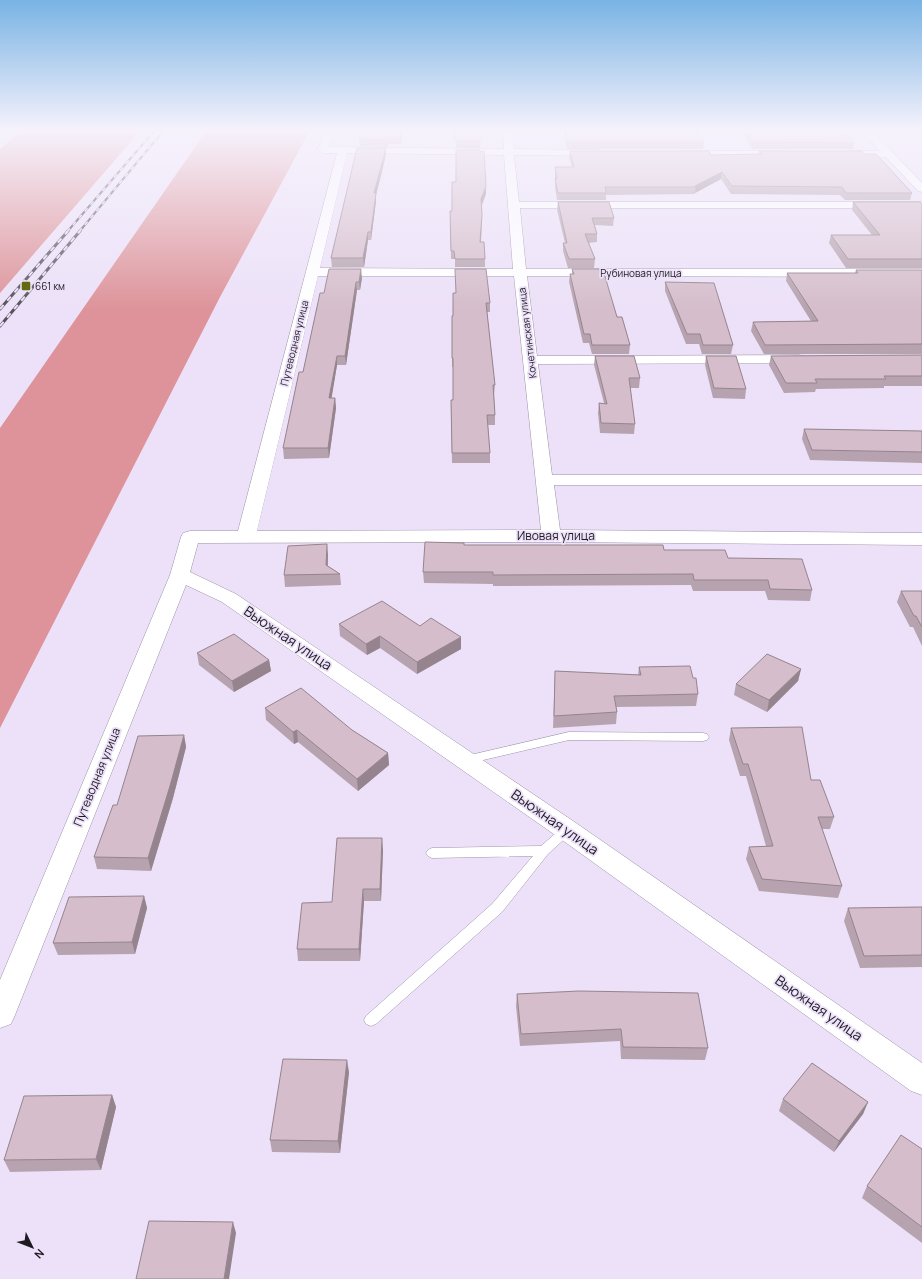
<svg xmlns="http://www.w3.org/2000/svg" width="922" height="1279" viewBox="0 0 922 1279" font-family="Manrope,sans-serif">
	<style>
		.forest { fill: #dd9399 }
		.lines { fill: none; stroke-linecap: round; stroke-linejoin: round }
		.service-casing { stroke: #9c92a7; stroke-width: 1 }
		.minor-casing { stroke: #9c92a7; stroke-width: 1 }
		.service { fill: #fff; fill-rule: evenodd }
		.minor { fill: #fff; fill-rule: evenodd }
		.rail-far1-casing { stroke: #56505c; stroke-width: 2 }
		.rail-casing { stroke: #56505c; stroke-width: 3 }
		.rail-far1 { stroke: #ece1f8; stroke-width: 1.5; stroke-dasharray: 4.5; stroke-linecap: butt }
		.rail { stroke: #ece1f8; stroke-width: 2; stroke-dasharray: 5.5; stroke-linecap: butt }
		.wall { fill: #b7a3af }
		.shaded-wall { fill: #95848e }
		.building { fill: #d5bdcb; stroke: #95848e }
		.poi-dot { fill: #636a0d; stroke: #ece1f8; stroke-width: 1.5 }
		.labels { text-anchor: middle; stroke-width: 3.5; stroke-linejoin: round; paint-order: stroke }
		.far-street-label { font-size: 10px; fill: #1e1a22; stroke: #ece1f8 }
		.far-poi-label { font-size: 10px; fill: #1e1a22; stroke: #ece1f8; text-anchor: start }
		.street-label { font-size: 12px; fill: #1e1a22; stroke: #ece1f8 }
		.near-street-label { font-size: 14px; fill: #1e1a22; stroke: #ece1f8 }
	</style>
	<rect width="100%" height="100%" fill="#ece1f8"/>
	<g class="forest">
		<path d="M22 130H141L0 293V149Z"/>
		<path d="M207 130H310L220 297 0 728V428Z"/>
	</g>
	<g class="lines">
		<defs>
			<g id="service">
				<path d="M569 732 703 733 707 734 709 737 707 740 703 741 569 740 466 764 462 763 460 760 462 757 466 756Z"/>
				<path d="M567 825 571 827 573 830 571 833 548 854 502 912 376 1024 371 1026 366 1024 364 1020 366 1016 492 904 533 856 432 858 428 856 426 853 428 850 432 848 541 846 563 827Z"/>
			</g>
			<g id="minor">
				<path d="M325 130H334L329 147 504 149 503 130H513L514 149 598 150 603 153 598 156 514 155 519 202H922V208H520L526 269H922V277L527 276 537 356 799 355 804 356 806 359 804 362 799 363 538 364 552 475H922V485H554L560 530 922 533V545L551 542 198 543 190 572 236 594 576 823 922 1063V1095L911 1091 558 837 222 602 186 585 15 1015 11 1024 0 1028V980L170 575 181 537 183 533 190 531H238L337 153H323L318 150ZM347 153 504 155 513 269 320 268ZM318 276H514L541 530 257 531Z"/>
				<path d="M861 130H871L922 183V192L918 191 886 157 844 156 842 154 844 152 847 151H880Z"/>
				<path d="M681 151H788L793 154 788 157 678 156 676 154 678 152Z"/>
			</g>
		</defs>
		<use href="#service" class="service-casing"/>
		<use href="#minor" class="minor-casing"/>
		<use href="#service" class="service"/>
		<use href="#minor" class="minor"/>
		<defs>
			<g id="rail-far1">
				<path d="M67 232 155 130"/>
				<path d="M79 232 164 130"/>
			</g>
			<g id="rail">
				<path d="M0 309 68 231"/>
				<path d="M0 326 80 231"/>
			</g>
		</defs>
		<use href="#rail-far1" class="rail-far1-casing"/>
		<use href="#rail" class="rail-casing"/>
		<use href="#rail-far1" class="rail-far1"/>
		<use href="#rail" class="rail"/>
	</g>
	<g class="wall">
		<path d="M403 130 401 144H388V147L360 146 359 139Z"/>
		<path d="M454 130H480V148H456V140H453Z"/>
		<path d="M564 130 704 142 703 149H567L564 136Z"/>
		<path d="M741 130H841L843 134 854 143 853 149H752Z"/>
		<path d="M570 151 711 155 759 154V151L864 154 912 193 910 200H845L840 195 731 194 721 179 695 193V194L606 195V200H557L555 187V167H572L569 158Z"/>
		<path d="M386 155 376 195V201L371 240H368L364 267H332L331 258Z"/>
		<path d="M486 194 482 205V223L481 242 485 259V267H455V259H451L450 211H452Z"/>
		<path d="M558 202 614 218 613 226 595 225 597 234V242L588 243 595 259 594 268H568L563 251V243H565L557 210Z"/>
		<path d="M853 202 922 204V268H846L829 243 831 235H872L852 210Z"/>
		<path d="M572 269 617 317 630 345 629 354H592L589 343H583L569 282 570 274H572Z"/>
		<path d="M856 270H922V354H764L751 331 753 322 811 321 786 281 787 273H855Z"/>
		<path d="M362 278 360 290H357L346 365H337L331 398H335L336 408 329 458 284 459 283 448 324 293Z"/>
		<path d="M665 282 733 345 731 354H702L699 344H686L665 291Z"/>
		<path d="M453 293 490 303V312H487L495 385 494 395 495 415V425H488L490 453V463H452L451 400H453V367H452V316H453Z"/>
		<path d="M922 355V386H884V388L816 389 815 392 784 393 769 365 771 356Z"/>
		<path d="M595 356 640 378 639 388H630L635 424 634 434 600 433 598 413 599 403H604L594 365Z"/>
		<path d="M706 356 746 389 745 399 713 398 705 365Z"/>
		<path d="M804 429 922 431V463L810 460 802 439Z"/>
		<path d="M464 545 664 550 728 558 812 590 810 601 768 600 765 591H693L691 585 493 586V584L424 583 423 572Z"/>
		<path d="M328 555V566L340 574 341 585 285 587 284 575Z"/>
		<path d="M901 591H922V646L913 627H910L897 602Z"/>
		<path d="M339 624 420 626 461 649 417 674 380 648 367 655 340 636Z"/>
		<path d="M197 653 269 660 271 671 234 692 199 665Z"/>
		<path d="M639 667 698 694 696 706 616 707 617 712 616 724 553 728 555 671 638 675Z"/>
		<path d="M801 669 798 681 767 712 734 695 736 684Z"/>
		<path d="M265 708 352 730 388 753 389 765 358 791 298 742 294 744 266 720Z"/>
		<path d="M731 728 811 780 834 817 830 829H822L842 886 838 898 759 891 746 859 749 847 766 846 746 776H740L729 740Z"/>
		<path d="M184 735 186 747 173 798 151 871 97 869 94 857 117 805Z"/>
		<path d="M383 850 381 901H364L360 961H298L297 949 332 902Z"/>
		<path d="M144 896 147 908 135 954 58 955 53 943Z"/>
		<path d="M922 907V967L860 968 844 921 848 908Z"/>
		<path d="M517 994 708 1048 705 1060 621 1059 620 1041 520 1046 516 1006Z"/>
		<path d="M349 1072 340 1153 272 1152 270 1140Z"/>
		<path d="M112 1095 116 1107 101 1170 10 1172 4 1160Z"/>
		<path d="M783 1099 868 1102 863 1114 834 1152 779 1111Z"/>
		<path d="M922 1149V1243L862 1198 867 1186Z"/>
	</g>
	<g class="shaded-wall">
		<path d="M402 130H403L401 144 400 138Z"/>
		<path d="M386 148V155L376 195V201L371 240V232L374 193Z"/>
		<path d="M722 172 721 179 695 193 696 187 695 186Z"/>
		<path d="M486 186V194L481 206V199Z"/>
		<path d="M368 232V240L364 267 363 258Z"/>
		<path d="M361 269 362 278 360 290 359 282Z"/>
		<path d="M356 282 357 290 346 365 345 356Z"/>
		<path d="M337 356V365L330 408 329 398Z"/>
		<path d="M335 398 336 408 329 458 328 448Z"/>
		<path d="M327 544 328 555 327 576 326 565Z"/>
		<path d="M380 636V648L367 655 366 644Z"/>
		<path d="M461 637V649L417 674V662Z"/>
		<path d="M269 660 271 671 234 692 232 681Z"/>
		<path d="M801 669 798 681 767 712 769 700Z"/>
		<path d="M297 730 298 742 294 744 293 732Z"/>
		<path d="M184 735 186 747 173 798 151 871 148 858Z"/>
		<path d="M388 753 389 765 358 791 357 779Z"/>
		<path d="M382 838 383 850 381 901 380 889Z"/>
		<path d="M363 889 364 901 360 961 359 949Z"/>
		<path d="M144 896 147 908 135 954 132 942Z"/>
		<path d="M347 1060 349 1072 340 1153 338 1141Z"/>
		<path d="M112 1095 116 1107 101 1170 96 1159Z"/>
		<path d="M868 1102 863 1114 834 1152 839 1141Z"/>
		<path d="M233 1222 236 1233 229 1279H224Z"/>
	</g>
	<g class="building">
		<path d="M362 130H402L400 138H388V140L359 139Z"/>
		<path d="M454 130H480V141H456V133H453Z"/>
		<path d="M565 130H697L704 142H567Z"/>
		<path d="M746 130H841L843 134H846L854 143 753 142Z"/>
		<path d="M357 148H386L374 193H376L371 232H368L363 258H331Z"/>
		<path d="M456 150H480V152L484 151 486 186 481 199 482 215 480 242H484L485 259H455L454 251H451L450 211H452V182H456Z"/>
		<path d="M570 151H709L711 155 762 154 759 151H862L864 154H876L912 193H846L842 187 732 186 722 172 695 186 696 187H605L606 193H558L555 179H557L555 167H574Z"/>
		<path d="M558 202H609L614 218H592L597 234H585L595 259H569L563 243H567Z"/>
		<path d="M853 202H920L922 204V259H848L831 235H880Z"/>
		<path d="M329 269H361L359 282H356L345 356H337L329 398H335L328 448H283L299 372H303L320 293H324Z"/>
		<path d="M455 269H486L490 303H486L495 385H493L495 415H487L490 453H452L451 400H453V358H452V316H453V293H456Z"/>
		<path d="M572 269H599L600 273H604L617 317H622L630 345H592L590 334H584L570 274H574Z"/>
		<path d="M856 270H922V344L765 345 753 322 818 321 787 273H858Z"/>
		<path d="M665 282 714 283 733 345H703L700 334H687Z"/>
		<path d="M922 355V376H884L886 379H815L817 383H786L771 356Z"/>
		<path d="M595 356H634L640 378H629L635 424 601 423 599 403 607 404Z"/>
		<path d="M706 356H736L746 389 714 388Z"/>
		<path d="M804 429 922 431V452L812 450Z"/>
		<path d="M425 542 464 543V545H663L664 550H725L728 558 802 559 812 590 770 589 768 580H694L693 574 493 575V572H423Z"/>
		<path d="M327 544 326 565 340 574 284 575 288 546Z"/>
		<path d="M901 591H922V627L916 616H914Z"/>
		<path d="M382 601 420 626 431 618 461 637 417 662 380 636 366 644 339 624Z"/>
		<path d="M234 634 269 660 232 681 197 653Z"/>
		<path d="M767 654 801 669 769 700 736 684Z"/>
		<path d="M690 666 693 678H696L698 694 614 696 617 712 554 716 555 671 641 675 639 667Z"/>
		<path d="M301 688 352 730 388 753 357 779 297 730 293 732 265 708Z"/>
		<path d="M802 727 811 780H820L834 817H818L842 886 762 879 749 847 773 846 748 764H743L731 728Z"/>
		<path d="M184 735 170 786 148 858 94 857 113 805H117L138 736Z"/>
		<path d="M337 838H382L380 889H363L359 949H297L302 903 332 902Z"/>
		<path d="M144 896 132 942 53 943 69 897Z"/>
		<path d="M922 907V955L864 956 848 908Z"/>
		<path d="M579 991 698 993 708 1048 623 1047 621 1029 521 1034 517 994Z"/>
		<path d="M283 1059 347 1060 338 1141 270 1140Z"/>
		<path d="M812 1063 868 1102 839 1141 783 1099Z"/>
		<path d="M112 1095 96 1159 4 1160 24 1096Z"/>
		<path d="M901 1135 922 1149V1227L867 1186Z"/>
		<path d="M149 1221 233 1222 224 1279H136Z"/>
	</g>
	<linearGradient id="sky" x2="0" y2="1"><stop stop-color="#79b3e4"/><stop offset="0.42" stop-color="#f6f2fc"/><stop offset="1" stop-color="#f6f2fc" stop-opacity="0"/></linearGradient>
	<rect width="922" height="310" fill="url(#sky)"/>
	<rect class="poi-dot" x="21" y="281" width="10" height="10" rx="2"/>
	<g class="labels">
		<g class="far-street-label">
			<text x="641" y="277">Рубиновая улица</text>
			<text transform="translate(527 333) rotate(-97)" y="4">Кочетинская улица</text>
			<text transform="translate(294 343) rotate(-76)" y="4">Путеводная улица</text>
		</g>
		<g class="far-poi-label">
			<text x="35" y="290">661 км</text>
		</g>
		<g class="street-label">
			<text x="556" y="540">Ивовая улица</text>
			<text transform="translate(97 777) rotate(-68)" y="4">Путеводная улица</text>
		</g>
		<g class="near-street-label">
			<text transform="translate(288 638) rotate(34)" y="5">Вьюжная улица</text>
			<text transform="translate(555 822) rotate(35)" y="5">Вьюжная улица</text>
			<text transform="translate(819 1008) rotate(35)" y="5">Вьюжная улица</text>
		</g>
	</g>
	<g transform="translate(32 1247) rotate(133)" stroke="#ece1f8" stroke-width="3" paint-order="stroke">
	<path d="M0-3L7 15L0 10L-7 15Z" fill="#1e1a22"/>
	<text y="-6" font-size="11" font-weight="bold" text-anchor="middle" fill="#1e1a22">N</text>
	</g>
</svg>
